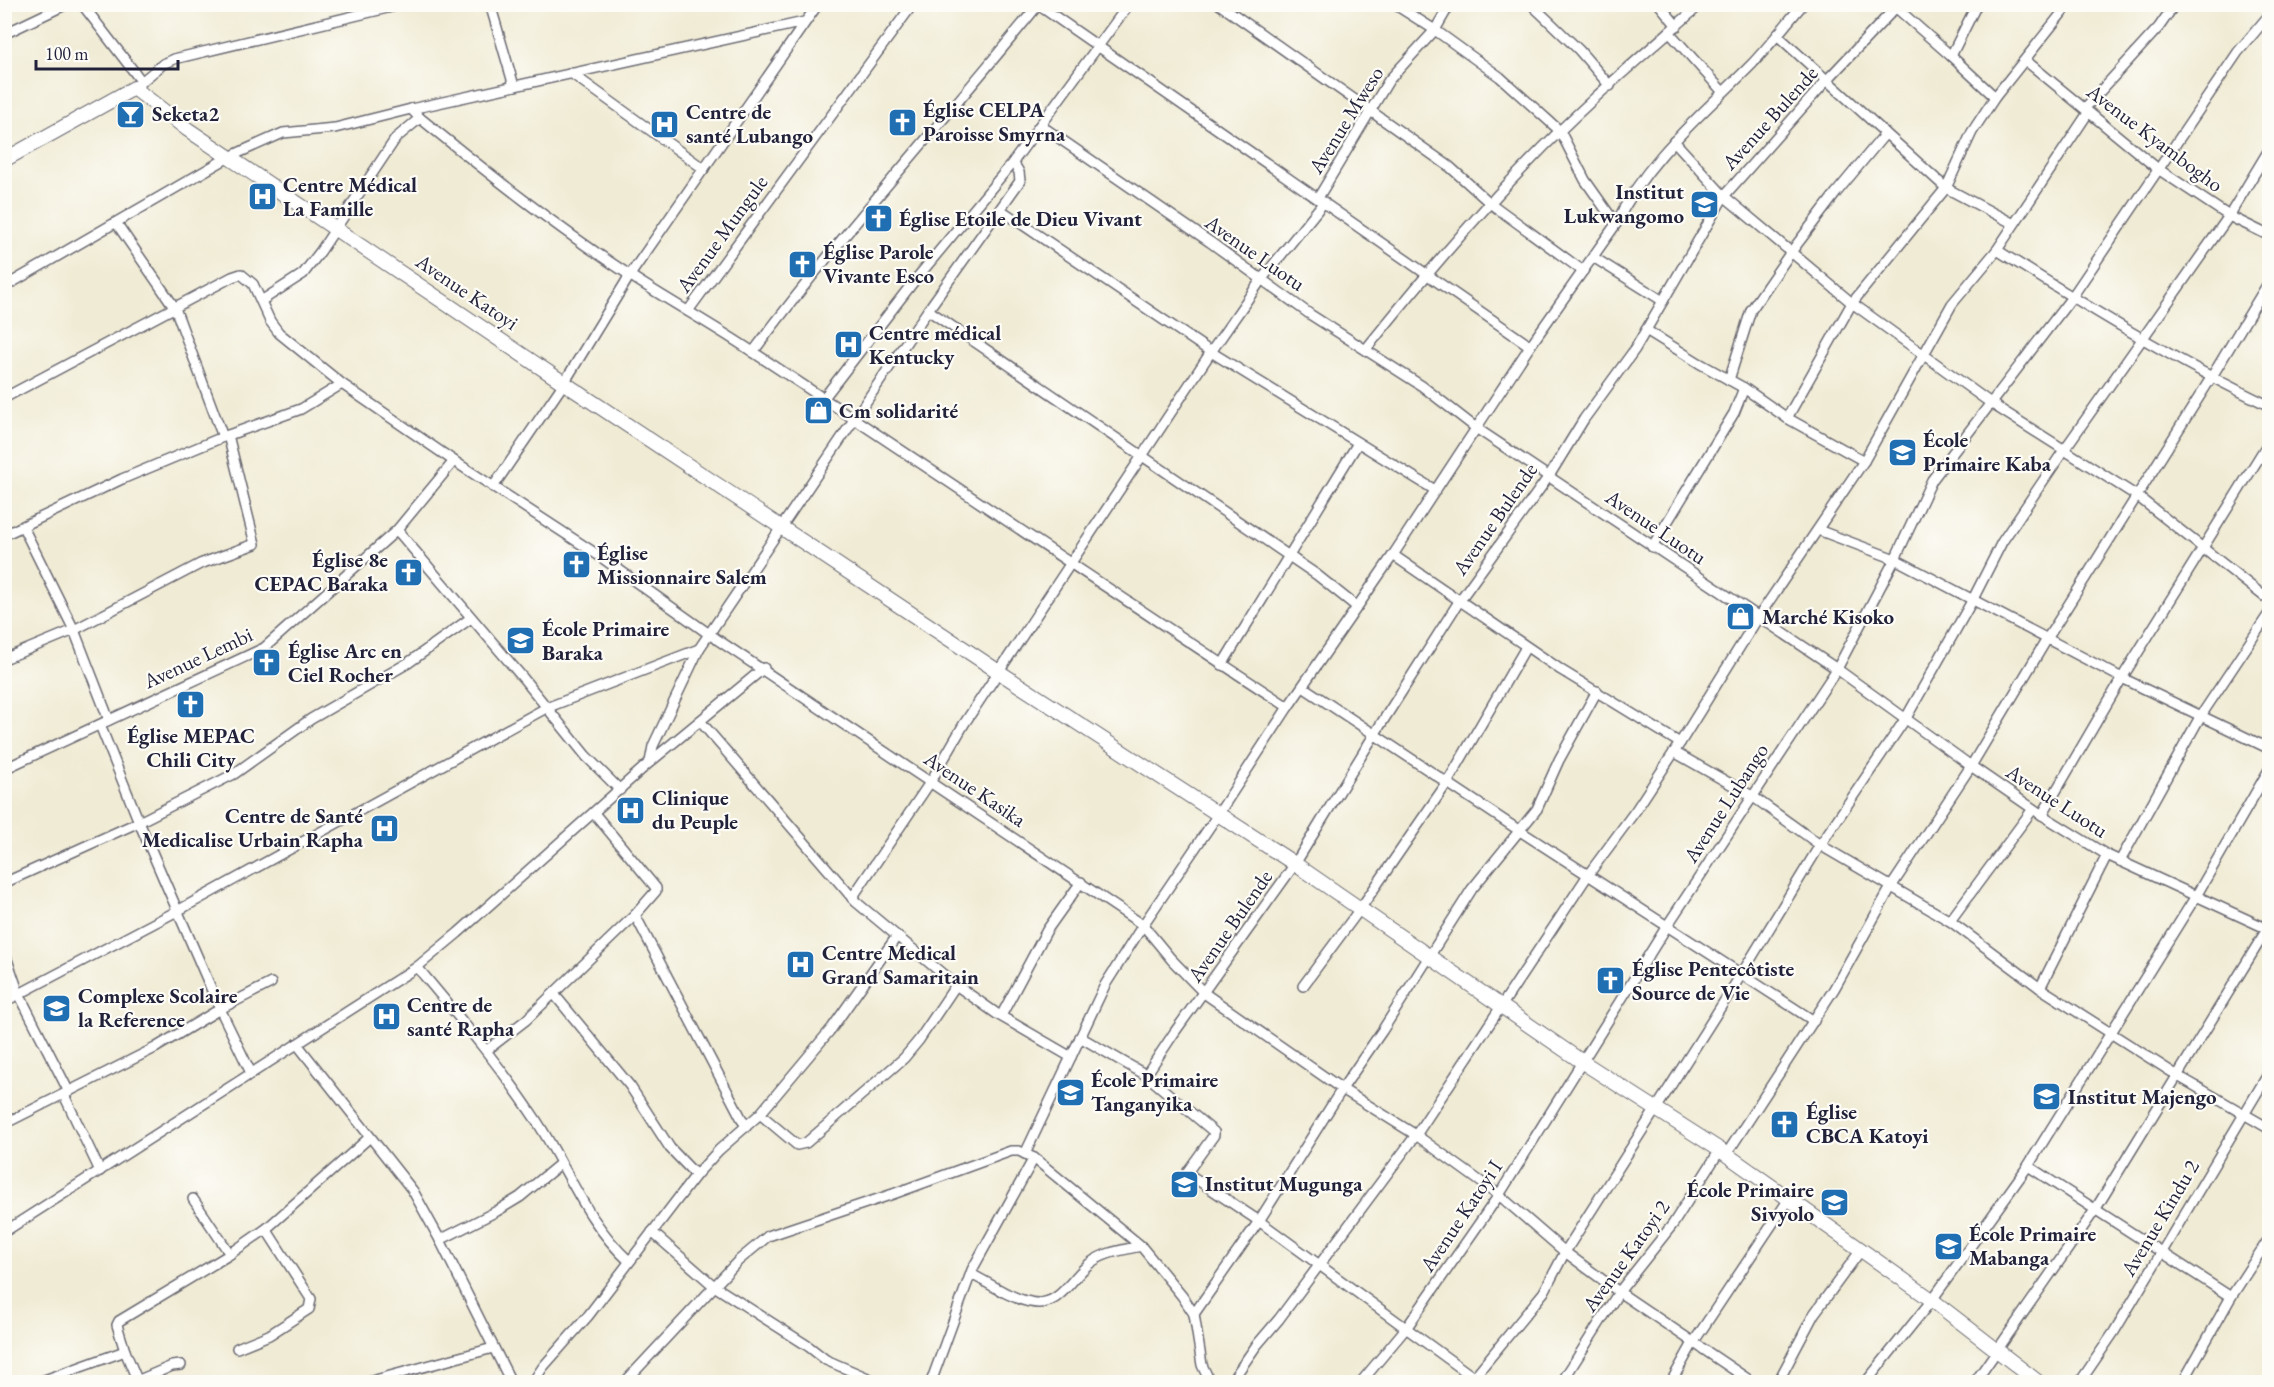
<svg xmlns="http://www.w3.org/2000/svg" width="2274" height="1387" viewBox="0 0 2274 1387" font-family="'EB Garamond',serif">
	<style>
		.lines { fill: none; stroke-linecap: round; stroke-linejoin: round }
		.street-casing { stroke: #6a6871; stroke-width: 12 }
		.secondary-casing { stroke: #6a6871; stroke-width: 16 }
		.street { stroke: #fff; stroke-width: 9 }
		.secondary { stroke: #fff; stroke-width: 14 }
		.labels { text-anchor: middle; stroke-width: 4.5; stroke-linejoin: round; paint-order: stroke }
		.poi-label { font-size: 21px; font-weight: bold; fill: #22223b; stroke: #fdfcf7; text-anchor: start }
		.street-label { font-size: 21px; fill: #22223b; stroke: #fdfcf7 }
	</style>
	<rect width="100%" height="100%" fill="#fdfcf7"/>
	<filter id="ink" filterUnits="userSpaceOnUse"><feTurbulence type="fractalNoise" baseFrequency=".0167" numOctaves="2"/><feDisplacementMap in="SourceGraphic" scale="12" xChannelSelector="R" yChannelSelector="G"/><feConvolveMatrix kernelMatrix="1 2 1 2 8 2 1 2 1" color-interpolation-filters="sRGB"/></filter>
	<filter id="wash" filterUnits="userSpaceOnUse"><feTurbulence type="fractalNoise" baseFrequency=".008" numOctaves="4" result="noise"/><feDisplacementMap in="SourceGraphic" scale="24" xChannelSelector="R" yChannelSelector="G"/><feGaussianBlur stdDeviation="1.35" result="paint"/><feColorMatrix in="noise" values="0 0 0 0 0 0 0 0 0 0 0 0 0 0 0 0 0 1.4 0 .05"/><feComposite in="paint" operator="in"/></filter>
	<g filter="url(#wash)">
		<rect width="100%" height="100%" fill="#f0ebd4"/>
	</g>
	<g filter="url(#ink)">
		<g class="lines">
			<defs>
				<g id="street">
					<path d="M82 4 142 82"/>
					<path d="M490 4 514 86"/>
					<path d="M1037 4 1530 346"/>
					<path d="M1219 4 1450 167 1490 203 1583 271"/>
					<path d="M1394 4 1435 30 1500 77 1560 131 1585 180 1616 224"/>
					<path d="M1531 4 1579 50 1610 86"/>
					<path d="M1659 4 1677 26"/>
					<path d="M1892 4 1951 56 1995 97"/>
					<path d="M1669 32 1722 91"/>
					<path d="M4 34 67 4"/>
					<path d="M1777 35 1946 188 2014 224"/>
					<path d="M1951 56 1977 4"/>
					<path d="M2025 60 2158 169 2229 216 2270 236"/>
					<path d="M571 73 704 169"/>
					<path d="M134 88 163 64 174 59 404 4"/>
					<path d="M2085 108 2159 27 2175 4"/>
					<path d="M411 109 420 118C488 173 557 228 631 276 672 303 715 326 756 354 934 471 1110 591 1288 707"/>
					<path d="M1040 125 1210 242 1311 315 1422 386 1476 428 1837 669 1971 766 2042 815 2107 855 2270 930"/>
					<path d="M1674 141 1724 196 1852 303 1992 404 2137 496 2270 601"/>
					<path d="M1318 198 1389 80 1435 30 1450 4"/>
					<path d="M1001 210 1211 352 1435 490"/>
					<path d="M117 224 175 308 223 437"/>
					<path d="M1997 250C2086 306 2175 361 2270 406"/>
					<path d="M1593 257 1663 301"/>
					<path d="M4 287 229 157 283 133 335 128 411 109 804 22"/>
					<path d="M261 301 303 274 320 252 396 138 420 118"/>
					<path d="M928 310 1317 575 1357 607"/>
					<path d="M688 311 913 4"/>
					<path d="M1646 330 1699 363 1744 388 1787 418 1864 461"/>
					<path d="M1366 349C1417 286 1469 223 1527 164 1581 107 1642 56 1701 4"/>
					<path d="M753 352C843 232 944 121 1038 5"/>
					<path d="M1729 380 1751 310 1791 252 1836 193 1885 134"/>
					<path d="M4 398 232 277 241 274 253 284 270 321 279 333 342 384 454 461 601 557 709 634 1143 925 1171 959 1204 993 1342 1089 1416 1135 1499 1195 1565 1252 1619 1292 1752 1382"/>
					<path d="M823 399 911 285 1013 162 1129 4"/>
					<path d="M1787 418 1852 303 1946 188 1972 132 1995 97 2069 4"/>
					<path d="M493 487 564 383 630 275 818 4"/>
					<path d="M23 527 74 630 109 720"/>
					<path d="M397 530 523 678 586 756 620 790"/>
					<path d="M1818 530 1895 559 2122 678 2270 749"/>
					<path d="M4 535 122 479 223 437 301 409 342 384"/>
					<path d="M1652 547 1734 413 1744 388"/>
					<path d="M1393 555 1561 670 1680 743"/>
					<path d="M4 659 74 630 200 564 255 544 228 435"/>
					<path d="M1222 665 1358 443"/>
					<path d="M1303 687 1520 831 1814 1021"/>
					<path d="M700 721 856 902 956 985 997 1014 1071 1057"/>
					<path d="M100 725 139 822 220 1009 251 1073"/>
					<path d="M1674 752 1752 796 1820 845 1950 921 2040 988 2178 1076 2270 1129"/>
					<path d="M650 762 653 746 699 649 928 310 1020 181 1019 172 1013 162"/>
					<path d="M4 769 264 648 397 530 454 461"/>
					<path d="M2042 815 2122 678 2270 440"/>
					<path d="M2120 861 2200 717 2270 612"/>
					<path d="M4 883 139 822 234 774 311 719 408 663 471 618"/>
					<path d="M852 898 931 781 964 724 1211 352 1261 280 1324 202"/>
					<path d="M635 915 746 1127"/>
					<path d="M1950 921 2033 809"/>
					<path d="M4 951 19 994 69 1092"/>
					<path d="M417 967C458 1016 499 1064 534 1117 567 1166 585 1221 629 1261"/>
					<path d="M1303 986 1360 909 1447 783 1526 647"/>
					<path d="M2040 988 2107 855"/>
					<path d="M554 994 630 1086 670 1148 696 1175"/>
					<path d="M4 1002 179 910 546 708 699 649"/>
					<path d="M1001 1016 1047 930 1081 882"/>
					<path d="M1080 1037 1146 1075 1214 1132V1135L1188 1171 1190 1175 1259 1221 1480 1382"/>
					<path d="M297 1044 413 1191 440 1240 511 1382"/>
					<path d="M487 1050 526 1020 635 915 656 891V888L594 813"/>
					<path d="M1146 1075 1174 1033 1295 864 1374 735 1460 600 1549 476 1584 419 1635 349 1724 196 1827 80 1899 4"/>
					<path d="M64 1095 100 1171"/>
					<path d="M760 1114 797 1145 806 1143 904 1058 919 1040 956 985"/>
					<path d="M4 1124 155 1048 220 1009 271 983"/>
					<path d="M1025 1154 1105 985 1143 925 1219 813 1288 707 1393 555 1530 346 1616 224C1646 159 1703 114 1752 64 1770 45 1786 24 1803 4"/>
					<path d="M1726 1155 1834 989 1891 887 1971 766 2047 639 2211 378 2270 280"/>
					<path d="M2028 1166 2231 1297"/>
					<path d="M193 1199 230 1254"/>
					<path d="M4 1232 417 967 458 933 650 762 764 668"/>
					<path d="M652 1232 714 1286 808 1346 826 1360 877 1382"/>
					<path d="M440 1240 497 1211 520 1197 560 1164"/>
					<path d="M971 1274C989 1283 1010 1298 1030 1302 1059 1309 1070 1279 1089 1264 1103 1252 1124 1250 1141 1246"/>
					<path d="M1194 1314 1259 1221 1342 1089 1382 1031 1472 889 1537 809 1559 760 1597 691"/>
					<path d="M237 1348 269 1335 309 1309 311 1299 266 1229"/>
					<path d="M137 1381 172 1366 181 1365"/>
					<path d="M39 1382 125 1351"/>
					<path d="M138 1382 125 1351 117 1325 119 1321 227 1256 266 1229 370 1137"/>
					<path d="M368 1382 493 1348"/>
					<path d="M533 1382 543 1367 588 1316 696 1175 719 1150 760 1114 832 1028 897 936"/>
					<path d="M625 1382 738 1261 768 1236 893 1194 1011 1151H1019L1034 1158 1141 1246 1182 1296 1194 1314 1202 1365 1210 1382"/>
					<path d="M931 1382 972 1270 1034 1158"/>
					<path d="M1231 1382 1256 1346 1279 1319 1416 1135 1588 875 1636 810 1680 743 1759 616 1864 461 1952 304 1997 250 2088 113"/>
					<path d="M1361 1382 1407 1327 1499 1195 1667 926 1837 669 1895 559 1932 480 2072 297 2238 52 2270 14"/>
					<path d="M1470 1382 1544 1292 1565 1252 1741 975 1820 845 1906 718 1972 601 2002 542 2064 450 2229 216 2270 148"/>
					<path d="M1562 1382 1619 1292 1673 1224 1720 1150"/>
					<path d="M1671 1382 1693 1343 1789 1199"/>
					<path d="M1778 1382 1814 1314 1861 1250"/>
					<path d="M1866 1382 1932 1300 2028 1166 2196 896 2270 768"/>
					<path d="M1975 1382 2095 1210 2269 926"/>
					<path d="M2080 1382 2114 1332 2270 1071"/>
					<path d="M2183 1382 2231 1297 2270 1237"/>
				</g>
				<path id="secondary" d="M4 160 134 88 187 129 564 383 999 672 1295 864 1581 1061 1720 1150 1932 1300 2038 1382"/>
			</defs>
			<use href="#street" class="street-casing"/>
			<use href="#secondary" class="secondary-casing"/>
			<use href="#street" class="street"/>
			<use href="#secondary" class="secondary"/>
		</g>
	</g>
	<defs>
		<symbol id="bar-square" viewBox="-11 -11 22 22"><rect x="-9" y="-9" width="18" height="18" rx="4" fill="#1f6fb2" stroke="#fdfcf7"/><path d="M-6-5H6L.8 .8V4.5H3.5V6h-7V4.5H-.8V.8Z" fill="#fff"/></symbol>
		<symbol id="church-square" viewBox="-11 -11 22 22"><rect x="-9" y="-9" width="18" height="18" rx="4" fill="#1f6fb2" stroke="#fdfcf7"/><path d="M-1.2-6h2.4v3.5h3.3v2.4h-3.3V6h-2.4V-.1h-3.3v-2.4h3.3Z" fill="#fff"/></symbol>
		<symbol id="hospital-square" viewBox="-11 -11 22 22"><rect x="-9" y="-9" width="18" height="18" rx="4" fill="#1f6fb2" stroke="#fdfcf7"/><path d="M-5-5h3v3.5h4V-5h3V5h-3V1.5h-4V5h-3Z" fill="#fff"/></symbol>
		<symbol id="school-square" viewBox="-11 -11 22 22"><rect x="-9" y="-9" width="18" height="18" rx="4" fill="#1f6fb2" stroke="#fdfcf7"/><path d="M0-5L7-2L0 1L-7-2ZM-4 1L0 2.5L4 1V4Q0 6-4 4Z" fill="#fff"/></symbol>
		<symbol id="shop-square" viewBox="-11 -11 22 22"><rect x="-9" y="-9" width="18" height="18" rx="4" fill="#1f6fb2" stroke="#fdfcf7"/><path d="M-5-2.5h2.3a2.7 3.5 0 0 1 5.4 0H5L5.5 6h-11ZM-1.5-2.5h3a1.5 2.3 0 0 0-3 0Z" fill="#fff"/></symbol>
	</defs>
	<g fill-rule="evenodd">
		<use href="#bar-square" x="114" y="98" width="33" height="33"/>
		<use href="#church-square" x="886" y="106" width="33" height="33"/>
		<use href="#hospital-square" x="648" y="108" width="33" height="33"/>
		<use href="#hospital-square" x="246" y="180" width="33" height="33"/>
		<use href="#school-square" x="1688" y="188" width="33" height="33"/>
		<use href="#church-square" x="862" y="202" width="33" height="33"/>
		<use href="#church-square" x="786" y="248" width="33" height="33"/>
		<use href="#hospital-square" x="832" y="328" width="33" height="33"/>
		<use href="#shop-square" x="802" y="394" width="33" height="33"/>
		<use href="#school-square" x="1886" y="436" width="33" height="33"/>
		<use href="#church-square" x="560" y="548" width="33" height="33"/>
		<use href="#church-square" x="392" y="556" width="33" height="33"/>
		<use href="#shop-square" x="1724" y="600" width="33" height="33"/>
		<use href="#school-square" x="504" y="624" width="33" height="33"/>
		<use href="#church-square" x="250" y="646" width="33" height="33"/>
		<use href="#church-square" x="174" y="688" width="33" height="33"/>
		<use href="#hospital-square" x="614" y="794" width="33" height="33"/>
		<use href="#hospital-square" x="368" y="812" width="33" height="33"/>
		<use href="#hospital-square" x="784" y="948" width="33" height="33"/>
		<use href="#church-square" x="1594" y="964" width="33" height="33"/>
		<use href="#school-square" x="40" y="992" width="33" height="33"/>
		<use href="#hospital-square" x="370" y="1000" width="33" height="33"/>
		<use href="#school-square" x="1054" y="1076" width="33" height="33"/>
		<use href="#school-square" x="2030" y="1080" width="33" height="33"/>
		<use href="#church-square" x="1768" y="1108" width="33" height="33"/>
		<use href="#school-square" x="1168" y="1168" width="33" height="33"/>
		<use href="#school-square" x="1818" y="1186" width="33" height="33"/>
		<use href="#school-square" x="1932" y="1230" width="33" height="33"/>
	</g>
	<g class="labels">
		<g class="poi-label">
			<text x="923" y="117">Église CELPA<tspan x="923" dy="24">Paroisse Smyrna</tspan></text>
			<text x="686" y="119">Centre de<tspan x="686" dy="24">santé Lubango</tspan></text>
			<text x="152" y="121">Seketa2</text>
			<text x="283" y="192">Centre Médical<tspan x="283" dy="24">La Famille</tspan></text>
			<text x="1684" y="199" text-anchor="end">Institut<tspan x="1684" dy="24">Lukwangomo</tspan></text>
			<text x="899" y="226">Église Etoile de Dieu Vivant</text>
			<text x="823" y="259">Église Parole<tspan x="823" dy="24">Vivante Esco</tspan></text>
			<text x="869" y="340">Centre médical<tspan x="869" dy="24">Kentucky</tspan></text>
			<text x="839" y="418">Cm solidarité</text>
			<text x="1923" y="447">École<tspan x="1923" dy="24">Primaire Kaba</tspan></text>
			<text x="597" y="560">Église<tspan x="597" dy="24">Missionnaire Salem</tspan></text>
			<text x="388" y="567" text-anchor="end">Église 8e<tspan x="388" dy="24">CEPAC Baraka</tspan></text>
			<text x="1762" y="624">Marché Kisoko</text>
			<text x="542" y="636">École Primaire<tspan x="542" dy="24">Baraka</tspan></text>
			<text x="288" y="658">Église Arc en<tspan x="288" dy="24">Ciel Rocher</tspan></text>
			<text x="191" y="743" text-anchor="middle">Église MEPAC<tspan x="191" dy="24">Chili City</tspan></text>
			<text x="652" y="805">Clinique<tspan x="652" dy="24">du Peuple</tspan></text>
			<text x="363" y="823" text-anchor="end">Centre de Santé<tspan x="363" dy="24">Medicalise Urbain Rapha</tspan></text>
			<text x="822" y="960">Centre Medical<tspan x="822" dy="24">Grand Samaritain</tspan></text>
			<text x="1632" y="976">Église Pentecôtiste<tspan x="1632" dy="24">Source de Vie</tspan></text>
			<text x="78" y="1003">Complexe Scolaire<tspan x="78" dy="24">la Reference</tspan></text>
			<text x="407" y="1012">Centre de<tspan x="407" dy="24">santé Rapha</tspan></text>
			<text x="1091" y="1087">École Primaire<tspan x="1091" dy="24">Tanganyika</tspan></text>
			<text x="2068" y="1104">Institut Majengo</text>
			<text x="1806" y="1119">Église<tspan x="1806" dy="24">CBCA Katoyi</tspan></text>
			<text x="1205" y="1191">Institut Mugunga</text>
			<text x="1814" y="1197" text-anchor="end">École Primaire<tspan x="1814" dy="24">Sivyolo</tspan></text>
			<text x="1969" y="1241">École Primaire<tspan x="1969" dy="24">Mabanga</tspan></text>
		</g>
		<g class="street-label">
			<text transform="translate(1770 118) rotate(-48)" y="7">Avenue Bulende</text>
			<text transform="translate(1346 120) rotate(-58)" y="7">Avenue Mweso</text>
			<text transform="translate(2155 138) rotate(37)" y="7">Avenue Kyambogho</text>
			<text transform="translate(722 234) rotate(-54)" y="7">Avenue Mungule</text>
			<text transform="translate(1255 253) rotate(35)" y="7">Avenue Luotu</text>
			<text transform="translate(467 292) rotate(34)" y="7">Avenue Katoyi</text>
			<text transform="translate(1495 519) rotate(-55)" y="7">Avenue Bulende</text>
			<text transform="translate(1656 527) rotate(34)" y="7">Avenue Luotu</text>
			<text transform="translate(198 658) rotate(-25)" y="7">Avenue Lembi</text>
			<text transform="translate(975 789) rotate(34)" y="7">Avenue Kasika</text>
			<text transform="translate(2057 801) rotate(33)" y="7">Avenue Luotu</text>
			<text transform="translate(1726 803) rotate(-57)" y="7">Avenue Lubango</text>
			<text transform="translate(1230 926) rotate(-55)" y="7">Avenue Bulende</text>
			<text transform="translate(1461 1216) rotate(-56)" y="7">Avenue Katoyi I</text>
			<text transform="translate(2160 1218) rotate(-59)" y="7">Avenue Kindu 2</text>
			<text transform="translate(1626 1256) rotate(-54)" y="7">Avenue Katoyi 2</text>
		</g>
	</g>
	<rect width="2274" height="1387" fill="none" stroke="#fdfcf7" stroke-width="24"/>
	<path d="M36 60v9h142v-9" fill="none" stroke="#22223b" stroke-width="3"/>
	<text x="45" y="60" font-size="18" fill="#22223b" stroke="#fdfcf7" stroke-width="4.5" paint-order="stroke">100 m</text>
</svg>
